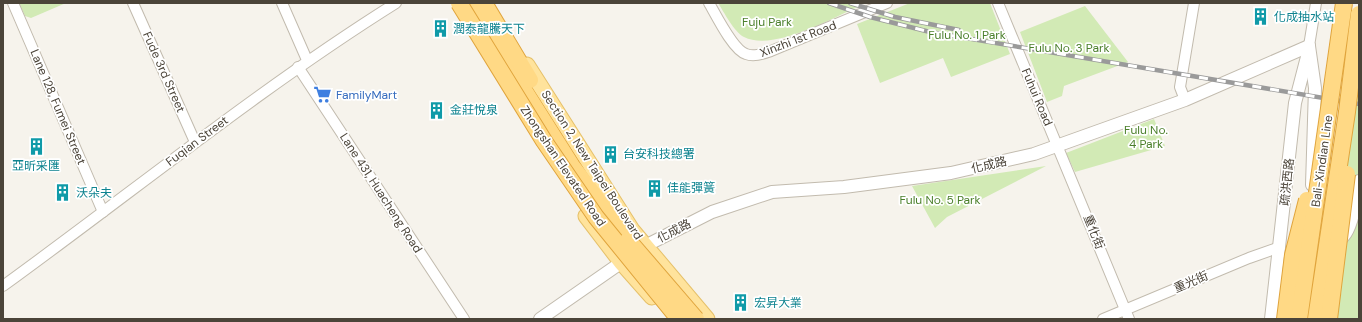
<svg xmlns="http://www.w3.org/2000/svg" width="1362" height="322" viewBox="0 0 1362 322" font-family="'DM Sans','Noto Sans TC',sans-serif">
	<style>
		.green { fill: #d2eab5 }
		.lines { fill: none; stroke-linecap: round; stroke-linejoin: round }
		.minor-casing { stroke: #c2bbae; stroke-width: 12 }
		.tertiary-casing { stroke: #c2bbae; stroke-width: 14 }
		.primary-casing { stroke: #e6c16a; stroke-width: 17 }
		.trunk-casing { stroke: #e0a43c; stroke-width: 18 }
		.minor { stroke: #fff; stroke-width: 10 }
		.tertiary { stroke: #fff; stroke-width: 12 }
		.primary { stroke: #ffe39c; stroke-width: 15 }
		.trunk { stroke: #ffd985; stroke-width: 16 }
		.rail-casing { stroke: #9a9a9a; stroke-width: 4.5 }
		.rail { stroke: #fff; stroke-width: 3; stroke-dasharray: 9; stroke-linecap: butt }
		.trunk-bridge-casing { stroke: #e0a43c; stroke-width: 18; stroke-linecap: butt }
		.trunk-bridge { stroke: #ffd985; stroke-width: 16 }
		.labels { text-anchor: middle; stroke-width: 3.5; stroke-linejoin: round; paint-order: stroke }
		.culture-label { font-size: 12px; fill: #0d838f; stroke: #fff; text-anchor: start }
		.park-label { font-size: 12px; fill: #4a7f2a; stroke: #fff }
		.street-label { font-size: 12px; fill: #4b4439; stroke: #fff }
		.shop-label { font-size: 12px; fill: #366cbe; stroke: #fff; text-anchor: start }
	</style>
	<rect width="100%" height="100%" fill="#f6f3ec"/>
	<g class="green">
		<path d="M19 3H66L31 18 25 16Z"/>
		<path d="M718 3H859L860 6C832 18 773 52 744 37 734 32 724 12 718 3Z"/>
		<path d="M910 3H990L1010 54 951 77 943 58 880 83 857 24Z"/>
		<path d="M1085 6 1128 62 1064 86 1062 96 1047 102 1020 32Z"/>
		<path d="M1359 60V319H1328Z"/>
		<path d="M1154 119 1165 146 1075 172 1066 153Z"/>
		<path d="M1046 166 947 217 935 228 912 186Z"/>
	</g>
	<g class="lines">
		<defs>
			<g id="minor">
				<path d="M13 3 103 212"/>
				<path d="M133 3 195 142"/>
				<path d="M282 3 307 60"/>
				<path d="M709 3C716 15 733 50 746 54 754 57 762 54 771 51L887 3"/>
				<path d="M998 3 1129 319"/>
				<path d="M1309 46 1316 3"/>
				<path d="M298 67 464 319"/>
				<path d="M1185 100 1180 87 1194 3"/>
				<path d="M3 286C134 191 259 89 396 3"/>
				<path d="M1103 319 1249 258 1280 247"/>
			</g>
			<g id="tertiary">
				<path d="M1309 46 1315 88 1312 185"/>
				<path d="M1310 227V232C1351 266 1354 207 1359 181"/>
				<path d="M540 319 645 246 712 212 772 192 844 187 951 173 1034 154 1185 100 1309 46"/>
				<path d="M1271 319 1295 103 1308 53"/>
			</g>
			<g id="primary">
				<path d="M527 65 632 230 707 319"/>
				<path d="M586 216 621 262 652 297"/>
			</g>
			<g id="trunk">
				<path d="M469 3 572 166 628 240"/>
				<path d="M484 3 530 80"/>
			</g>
		</defs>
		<use href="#minor" class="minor-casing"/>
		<use href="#tertiary" class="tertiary-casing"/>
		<use href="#primary" class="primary-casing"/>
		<use href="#trunk" class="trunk-casing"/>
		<use href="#minor" class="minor"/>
		<use href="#tertiary" class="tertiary"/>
		<use href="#primary" class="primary"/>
		<use href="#trunk" class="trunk"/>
		<defs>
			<g id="rail">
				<path d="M829 3 870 17 930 32 1359 104"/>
				<path d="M850 3 895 17 959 30"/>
			</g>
		</defs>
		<use href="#rail" class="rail-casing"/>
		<use href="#rail" class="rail"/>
		<defs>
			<g id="trunk-bridge">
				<path d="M459 3 544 141 596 217 679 319"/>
				<path d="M628 240 696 319"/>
				<path d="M1285 319 1293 255 1307 200"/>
				<path d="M1299 319 1344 3"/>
				<path d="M1316 319 1347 112 1359 14"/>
				<path d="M1329 319 1347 174"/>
			</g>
		</defs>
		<use href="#trunk-bridge" class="trunk-bridge-casing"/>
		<use href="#trunk-bridge" class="trunk-bridge"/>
	</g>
	<defs>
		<symbol id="building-bare" viewBox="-9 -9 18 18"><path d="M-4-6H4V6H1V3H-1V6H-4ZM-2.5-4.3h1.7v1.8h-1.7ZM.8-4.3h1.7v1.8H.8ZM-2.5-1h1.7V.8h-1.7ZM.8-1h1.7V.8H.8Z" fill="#0f9aa8" stroke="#fff" stroke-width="2.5" paint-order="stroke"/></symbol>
		<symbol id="supermarket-bare" viewBox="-9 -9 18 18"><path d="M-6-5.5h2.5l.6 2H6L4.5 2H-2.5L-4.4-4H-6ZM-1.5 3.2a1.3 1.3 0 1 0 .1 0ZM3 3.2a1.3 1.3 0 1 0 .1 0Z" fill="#3f7fe0" stroke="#fff" stroke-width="2.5" paint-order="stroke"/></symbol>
	</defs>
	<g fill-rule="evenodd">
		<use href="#building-bare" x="1248" y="4" width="25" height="25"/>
		<use href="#building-bare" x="428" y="16" width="25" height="25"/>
		<use href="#supermarket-bare" x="310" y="82" width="25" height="25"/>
		<use href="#building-bare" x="424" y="98" width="25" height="25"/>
		<use href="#building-bare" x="24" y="134" width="25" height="25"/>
		<use href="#building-bare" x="598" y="142" width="25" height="25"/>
		<use href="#building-bare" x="642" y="176" width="25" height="25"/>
		<use href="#building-bare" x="50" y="180" width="25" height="25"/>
		<use href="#building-bare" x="728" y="290" width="25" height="25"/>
	</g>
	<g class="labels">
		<g class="culture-label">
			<text x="1274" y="21">化成抽水站</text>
			<text x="453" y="33">潤泰龍騰天下</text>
			<text x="450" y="114">金莊悅泉</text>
			<text x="623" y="158">台安科技總署</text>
			<text x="36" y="170" text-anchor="middle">亞昕采匯</text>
			<text x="667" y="192">佳能彈簧</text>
			<text x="76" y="197">沃朵夫</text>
			<text x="754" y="307">宏昇大業</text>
		</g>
		<g class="park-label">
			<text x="767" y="26">Fuju Park</text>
			<text x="967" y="39">Fulu No. 1 Park</text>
			<text x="1069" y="52">Fulu No. 3 Park</text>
			<text x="1146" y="134">Fulu No.<tspan x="1146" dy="14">4 Park</tspan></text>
			<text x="940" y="204">Fulu No. 5 Park</text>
		</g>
		<g class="street-label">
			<text transform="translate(798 39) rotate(-21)" y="4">Xinzhi 1st Road</text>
			<text transform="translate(164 72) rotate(66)" y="4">Fude 3rd Street</text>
			<text transform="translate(1037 97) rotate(67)" y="4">Fuhui Road</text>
			<text transform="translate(58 107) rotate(67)" y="4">Lane 128, Fumei Street</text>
			<text transform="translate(197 141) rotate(-37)" y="4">Fuqian Street</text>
			<text transform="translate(1322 161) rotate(-82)" y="4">Bali-Xindian Line</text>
			<text transform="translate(592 165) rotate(57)" y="4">Section 2, New Taipei Boulevard</text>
			<text transform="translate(989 165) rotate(-13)" y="4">化成路</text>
			<text transform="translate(563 166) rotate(56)" y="4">Zhongshan Elevated Road</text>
			<text transform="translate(1287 182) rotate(-84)" y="4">疏洪西路</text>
			<text transform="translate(381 193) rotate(57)" y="4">Lane 431, Huacheng Road</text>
			<text transform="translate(674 231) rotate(-27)" y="4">化成路</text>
			<text transform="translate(1094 232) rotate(68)" y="4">重化街</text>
			<text transform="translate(1191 282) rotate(-23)" y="4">重光街</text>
		</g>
		<g class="shop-label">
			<text x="336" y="99">FamilyMart</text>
		</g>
	</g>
	<rect width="1362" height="322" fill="none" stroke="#4b4439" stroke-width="8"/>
</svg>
